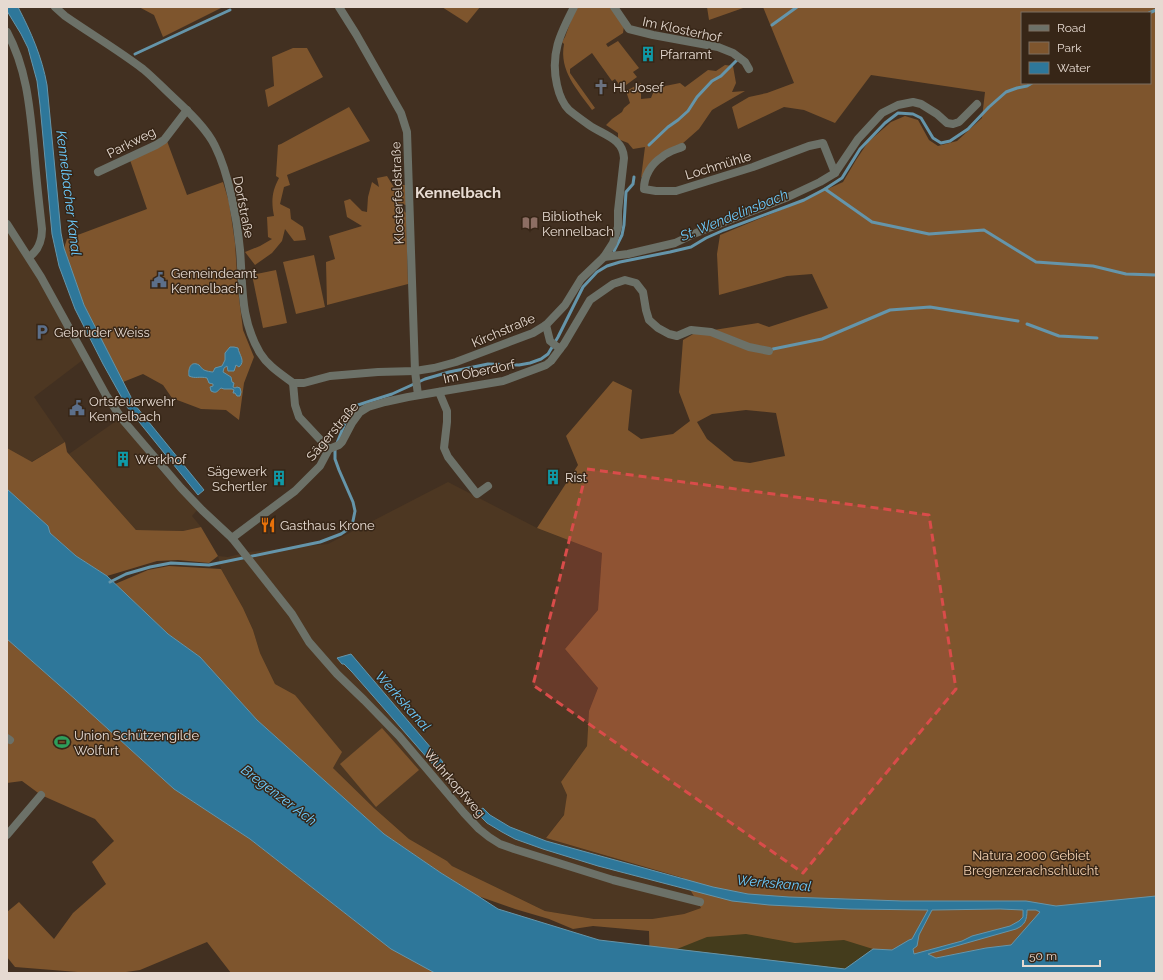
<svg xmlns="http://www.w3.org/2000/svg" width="1163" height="980" viewBox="0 0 1163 980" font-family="Raleway,sans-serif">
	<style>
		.built { fill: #4d3722 }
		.green { fill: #7e552d; fill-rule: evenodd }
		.sand { fill: #443c1c }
		.water { fill: #2e779a; stroke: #6595aa; fill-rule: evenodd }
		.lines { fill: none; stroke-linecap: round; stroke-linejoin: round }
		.stream { stroke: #6595aa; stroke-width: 3 }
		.minor { stroke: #6c7168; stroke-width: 8 }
		.marked { fill: #d94c4a; fill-opacity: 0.2; stroke: #d94c4a; stroke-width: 3; stroke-dasharray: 8 5; stroke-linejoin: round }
		.labels { text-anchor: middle; stroke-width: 3; stroke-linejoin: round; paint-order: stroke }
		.street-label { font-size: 13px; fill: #e6dad1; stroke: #372617 }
		.poi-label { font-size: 13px; fill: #e6dad1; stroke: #372617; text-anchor: start }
		.park-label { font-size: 13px; fill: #f4d2b2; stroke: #372617 }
		.water-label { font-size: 14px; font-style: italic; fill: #6ccbfd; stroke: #372617 }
		.quarter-label { font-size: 15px; font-weight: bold; fill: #e6dad1; stroke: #372617 }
	</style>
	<rect width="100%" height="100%" fill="#423021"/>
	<g class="built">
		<path d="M7 230 33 268 84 359 34 397 65 442 31 462 7 448Z"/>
		<path d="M119 419 158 468 197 510 192 516 201 527 183 531 136 530 69 454Z"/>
		<path d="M448 482 537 528 602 553 598 610 565 649 598 688 589 711 587 746 561 782 567 795 565 813 546 838 683 878 701 908 684 914 652 919H594L545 911 452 866 447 861 409 839 374 808 333 768 295 695 275 684 260 653 253 630 243 608 221 569 218 556 228 557 248 552 328 544Z"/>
	</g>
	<g class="green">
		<path d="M139 7H223L163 37 154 15Z"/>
		<path d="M442 7H480L467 23Z"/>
		<path d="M576 7H611L624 26 623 33 606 44 608 47 618 41 639 68 633 72 637 77 622 88 615 79 612 81 592 53 570 69V73L595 108 592 110C577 89 559 71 564 44L562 42 565 37Z"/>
		<path d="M707 7H746L709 20Z"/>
		<path d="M763 7H1156V973H650L649 931 593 926 573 929 549 919 515 909 478 896 441 873 384 834 257 720 200 657 168 634 115 584 148 570 169 566 221 569 243 608 253 630 260 653 275 684 295 695 342 752 333 768 374 808 409 839 447 861 452 866 545 911 594 919H652L684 914 701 908 683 878 546 838 564 815 567 795 561 782 587 746 589 711 598 688 565 649 598 610 602 553 537 528 578 465 566 436 613 381 632 390 628 430 641 439 673 434 690 421 679 392 683 340 695 333 758 323 769 327 828 308 812 274 787 276 719 295 717 254 720 235 783 209 843 182 856 160 868 142 891 122 905 116 918 120 929 140 938 146 957 141 982 118 985 92 871 75 835 123 804 110 784 107 738 129 732 107 749 97 767 93 794 83ZM1022 13H1150V83H1022ZM746 410 776 413 785 456 750 463 734 461 707 439 697 422 712 414Z"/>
		<path d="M293 48H307L323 77 268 107 265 90 274 86 272 57Z"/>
		<path d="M725 65 733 66 736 83 732 92 745 91 712 110 699 129 682 144 652 162 641 178 645 147 633 149 628 143 618 139V133L606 125 612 119 622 112 624 108 630 103 626 91 641 83V99L651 98 655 88 680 83 685 87 708 70 716 71Z"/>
		<path d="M349 107 370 141 287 175 290 185 284 187 280 204 290 209 291 219 303 227 306 240 294 241 285 229 282 241 272 253 255 265 245 252 260 246 272 239 268 237 267 217 274 216C271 201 272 191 279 178L276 176 278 145 281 144V146V144Z"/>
		<path d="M167 141 187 195 223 182 229 202 235 243 238 290 243 330 254 357 244 383 239 420 226 410 201 409 172 398 163 385 143 374 123 382 84 305 64 248 67 239 147 209 130 160Z"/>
		<path d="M387 176 395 189 399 185H406V205L402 204 395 207 404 209 405 213 406 212 408 284 327 305 326 262 335 259 329 236 362 226 347 217 344 201 350 199 362 211 367 212 368 197 372 182 379 187 377 178Z"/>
		<path d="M314 255 325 307 296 314 283 262Z"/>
		<path d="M276 270 287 323 263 328 252 275Z"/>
		<path d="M65 442 67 452 136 530 183 531 201 527 218 556 209 563 178 560 157 561 107 576 76 556 50 533 48 526 7 489V448L32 462Z"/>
		<path d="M7 639 75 699 174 789 250 839 359 924 442 973H231L207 942 140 970 119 973H90L15 967 7 957V912L19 902 54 939 73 913 106 884 92 862 114 841 95 819 41 795 22 781 7 783Z"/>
		<path d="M382 728 419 770 376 807 340 764Z"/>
	</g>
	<path class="sand" d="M746 934 795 943 844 940 873 949 845 969 677 949 707 937Z"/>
	<g class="water">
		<path d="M7 7H18C31 32 42 57 47 85L61 233 64 248 84 305 135 405 204 490 198 495 127 407 103 364 75 309 59 266 52 234 40 105 37 81 28 48 21 34 7 11Z"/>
		<path d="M230 347H234L238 348C239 355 246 361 239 367L236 365 234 371H228L227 366 224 368 223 372 231 377 232 382 234 383 233 387 235 388 237 387 240 388 241 392 240 396H237L235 393H233L234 390 232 389H224L221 388C217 391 217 394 211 391L210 387 213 386V384L209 383 207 378C200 376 195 379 189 376 188 370 190 360 199 365 201 367 202 369 204 370 206 371 211 372 213 372L215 368 222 366 225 360V353Z"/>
		<path d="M7 489 48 526 50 533 76 556 107 576 168 634 200 657 257 720 384 834 441 873 478 896 498 909 599 940 845 969 873 949 892 950 909 940 912 939 928 910 851 909 769 905 732 901 598 866 543 849 515 839 502 832 487 823 476 812 483 808 490 815 510 827 546 841 713 887 748 894 789 897 902 901H1026L1056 906 1156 896V973H435L391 949 250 839 174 789 75 699 7 639ZM1000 909 1023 910V917L1019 921 1010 926 972 936 962 941 914 954 913 949 917 946 919 935 932 910ZM1027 910H1036L1040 912 1011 945 986 948 936 958 928 954 1016 929C1025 925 1027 920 1027 910Z"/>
		<path d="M351 654 443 762 436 768 352 672 344 664H342L337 658Z"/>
	</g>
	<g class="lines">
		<g class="stream">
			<path d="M1149 13 1156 10"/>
			<path d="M772 25 797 7"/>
			<path d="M135 54 230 10"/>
			<path d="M649 145 668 127 678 120 688 111 697 97 712 81 721 76 737 60"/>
			<path d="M825 189 872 222 929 234 984 230 1036 262 1093 266 1126 274 1156 275"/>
			<path d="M614 251 622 235 624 225 626 192 633 184 634 177"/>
			<path d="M1027 324 1059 336 1097 338"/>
			<path d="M773 349 822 339 890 310 930 307 1018 321"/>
			<path d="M337 443 348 416 352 409 358 405 392 394 425 379 449 372 488 364 519 365 530 363 541 359 548 354 558 337 583 287 597 272 607 266 620 262 670 252 691 247 706 238 724 230 804 200 825 189 842 178 860 149 885 123 898 113 913 114 921 118 933 138 941 143 950 141 968 129 989 107 1006 92 1017 88 1027 86 1032 83"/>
			<path d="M110 582 126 574 150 567 171 563 209 565 320 542 341 534 350 528 353 521 355 511 353 502 339 470 335 459V448"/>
		</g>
		<g class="minor">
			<path d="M55 7 65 16C91 34 118 50 143 69 154 78 164 89 174 98 188 111 207 129 215 146 229 174 237 219 240 250 243 287 240 319 260 353 268 366 281 374 293 383H304L330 376 378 372 415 371 434 368 456 362 509 342 533 333 546 325 565 305 581 279 604 257 613 243 618 227V211L624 158C623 138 603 135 589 125 582 120 575 115 569 110 563 104 559 94 557 85 550 54 560 34 574 7"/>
			<path d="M339 7 356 34 401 113 407 132 415 371 418 395"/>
			<path d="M614 7 629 29 653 35 718 47 733 53 745 62 749 69"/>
			<path d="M7 32C27 69 30 109 34 150 36 176 39 203 42 229 42 240 39 250 29 257"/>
			<path d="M682 147C675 150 667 152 662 157 651 164 644 176 644 189L656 191H676L753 167 809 146 823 143 835 173"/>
			<path d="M98 172 156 145 164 140 187 110"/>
			<path d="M7 224 41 277 106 395 122 419 181 488 202 510 232 538 292 614 309 642 337 674 364 700 399 736 464 813 479 829 489 837 500 844 514 849 613 880 700 902"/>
			<path d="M604 257 628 254 675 243 696 233 788 197 820 182 835 173 858 139 882 113 898 105 913 102 921 104 937 114 947 123 953 124 959 122 977 104"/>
			<path d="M560 349 564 344 590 300 613 284 625 280 636 283 643 292 646 310 649 320 658 328 669 334 677 336 691 330 711 332 749 347 769 351"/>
			<path d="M293 383 295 405 299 417 329 449"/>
			<path d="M439 392 447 411V422L444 448 448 457 477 494 488 486"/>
			<path d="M232 538 295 491 320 466 329 449 339 445 342 442 352 423 360 412 368 407 385 402 408 397 503 381 546 365 551 361 560 349 550 341 546 325"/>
			<path d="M7 738 10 740"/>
			<path d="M7 835 41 795"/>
		</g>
	</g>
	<path class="marked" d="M587 469 929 515 956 689 803 873 533 685Z"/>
	<defs>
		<symbol id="building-bare" viewBox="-9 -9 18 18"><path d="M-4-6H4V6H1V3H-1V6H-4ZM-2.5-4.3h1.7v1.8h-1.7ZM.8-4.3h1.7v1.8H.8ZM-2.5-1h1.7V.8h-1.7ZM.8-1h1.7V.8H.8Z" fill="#0f9aa8" stroke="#372617" stroke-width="2.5" paint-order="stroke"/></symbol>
		<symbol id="church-bare" viewBox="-9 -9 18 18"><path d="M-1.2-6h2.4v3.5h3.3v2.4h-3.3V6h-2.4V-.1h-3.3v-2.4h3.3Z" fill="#6b7280" stroke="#372617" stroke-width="2.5" paint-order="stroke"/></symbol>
		<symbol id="library-bare" viewBox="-9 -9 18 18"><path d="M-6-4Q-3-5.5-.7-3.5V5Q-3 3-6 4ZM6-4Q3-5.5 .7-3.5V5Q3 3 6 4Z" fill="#8d6e63" stroke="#372617" stroke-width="2.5" paint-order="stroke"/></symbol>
		<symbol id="civic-bare" viewBox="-9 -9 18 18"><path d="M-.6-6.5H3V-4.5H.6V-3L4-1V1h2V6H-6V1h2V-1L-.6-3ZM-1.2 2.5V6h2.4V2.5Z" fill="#5c6f8a" stroke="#372617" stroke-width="2.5" paint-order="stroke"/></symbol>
		<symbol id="parking-bare" viewBox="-9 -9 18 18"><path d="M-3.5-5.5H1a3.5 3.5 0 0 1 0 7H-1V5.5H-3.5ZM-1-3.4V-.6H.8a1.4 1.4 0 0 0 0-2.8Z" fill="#5c6f8a" stroke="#372617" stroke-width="2.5" paint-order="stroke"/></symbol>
		<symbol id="restaurant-bare" viewBox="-9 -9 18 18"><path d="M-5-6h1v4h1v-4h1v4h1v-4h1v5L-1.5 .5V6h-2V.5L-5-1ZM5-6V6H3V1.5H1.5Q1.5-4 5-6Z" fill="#e8710a" stroke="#372617" stroke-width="2.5" paint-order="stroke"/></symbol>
		<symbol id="stadium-bare" viewBox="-9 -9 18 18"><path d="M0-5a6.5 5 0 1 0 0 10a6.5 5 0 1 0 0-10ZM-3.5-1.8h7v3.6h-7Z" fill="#2e9e5b" stroke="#372617" stroke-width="2.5" paint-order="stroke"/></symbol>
	</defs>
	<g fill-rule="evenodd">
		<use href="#building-bare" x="637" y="43" width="22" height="22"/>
		<use href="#church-bare" x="590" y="76" width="22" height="22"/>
		<use href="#library-bare" x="519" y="212" width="22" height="22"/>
		<use href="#civic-bare" x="148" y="269" width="22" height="22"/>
		<use href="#parking-bare" x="31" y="321" width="22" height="22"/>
		<use href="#civic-bare" x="66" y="397" width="22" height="22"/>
		<use href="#building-bare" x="112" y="448" width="22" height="22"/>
		<use href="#building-bare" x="542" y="466" width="22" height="22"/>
		<use href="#building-bare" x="268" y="467" width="22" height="22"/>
		<use href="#restaurant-bare" x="257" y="514" width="22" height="22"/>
		<use href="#stadium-bare" x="51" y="731" width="22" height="22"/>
	</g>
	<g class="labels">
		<g class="street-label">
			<text transform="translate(682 29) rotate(12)" y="5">Im Klosterhof</text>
			<text transform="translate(131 142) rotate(-27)" y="5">Parkweg</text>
			<text transform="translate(718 165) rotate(-17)" y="5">Lochmühle</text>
			<text transform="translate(397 193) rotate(-92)" y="5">Klosterfeldstraße</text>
			<text transform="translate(244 207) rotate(79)" y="5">Dorfstraße</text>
			<text transform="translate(503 330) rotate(-23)" y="5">Kirchstraße</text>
			<text transform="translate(479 371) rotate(-12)" y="5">Im Oberdorf</text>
			<text transform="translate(332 431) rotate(-50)" y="5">Sägerstraße</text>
			<text transform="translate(455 783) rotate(49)" y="5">Wuhrkopfweg</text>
		</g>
		<g class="poi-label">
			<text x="660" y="59">Pfarramt</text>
			<text x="613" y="92">Hl. Josef</text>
			<text x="542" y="221">Bibliothek<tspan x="542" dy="15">Kennelbach</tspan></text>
			<text x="171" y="278">Gemeindeamt<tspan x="171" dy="15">Kennelbach</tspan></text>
			<text x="54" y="337">Gebrüder Weiss</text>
			<text x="89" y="406">Ortsfeuerwehr<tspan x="89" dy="15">Kennelbach</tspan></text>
			<text x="135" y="464">Werkhof</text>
			<text x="267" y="476" text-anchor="end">Sägewerk<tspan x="267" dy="15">Schertler</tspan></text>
			<text x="565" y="482">Rist</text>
			<text x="280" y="530">Gasthaus Krone</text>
			<text x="74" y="740">Union Schützengilde<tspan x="74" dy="15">Wolfurt</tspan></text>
		</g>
		<g class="park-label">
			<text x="1031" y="860">Natura 2000 Gebiet<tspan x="1031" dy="15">Bregenzerachschlucht</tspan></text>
		</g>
		<g class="water-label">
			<text transform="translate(69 193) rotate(83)" y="5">Kennelbacher Kanal</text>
			<text transform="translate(734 215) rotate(-22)" y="5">St. Wendelinsbach</text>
			<text transform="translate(403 701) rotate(48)" y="5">Werkskanal</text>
			<text transform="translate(279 795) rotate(37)" y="5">Bregenzer Ach</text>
			<text transform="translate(774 883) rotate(5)" y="5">Werkskanal</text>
		</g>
		<g class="quarter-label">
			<text x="458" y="198">Kennelbach</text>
		</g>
	</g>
	<rect width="1163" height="980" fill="none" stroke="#e6dad1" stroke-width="16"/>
	<rect x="1021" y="12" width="130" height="72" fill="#372617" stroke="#7d6e61"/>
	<rect x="1029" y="25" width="20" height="6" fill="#6c7168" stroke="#7d6e61"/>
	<text x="1057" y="32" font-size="12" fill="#e6dad1">Road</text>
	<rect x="1029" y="42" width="20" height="12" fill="#7e552d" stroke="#7d6e61"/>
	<text x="1057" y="52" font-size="12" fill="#e6dad1">Park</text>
	<rect x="1029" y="62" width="20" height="12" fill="#2e779a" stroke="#7d6e61"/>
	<text x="1057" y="72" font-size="12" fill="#e6dad1">Water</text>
	<path d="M1023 960v6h77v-6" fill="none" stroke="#e6dad1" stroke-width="2"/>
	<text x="1029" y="960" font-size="12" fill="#e6dad1" stroke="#372617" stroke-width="3" paint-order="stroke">50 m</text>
</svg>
